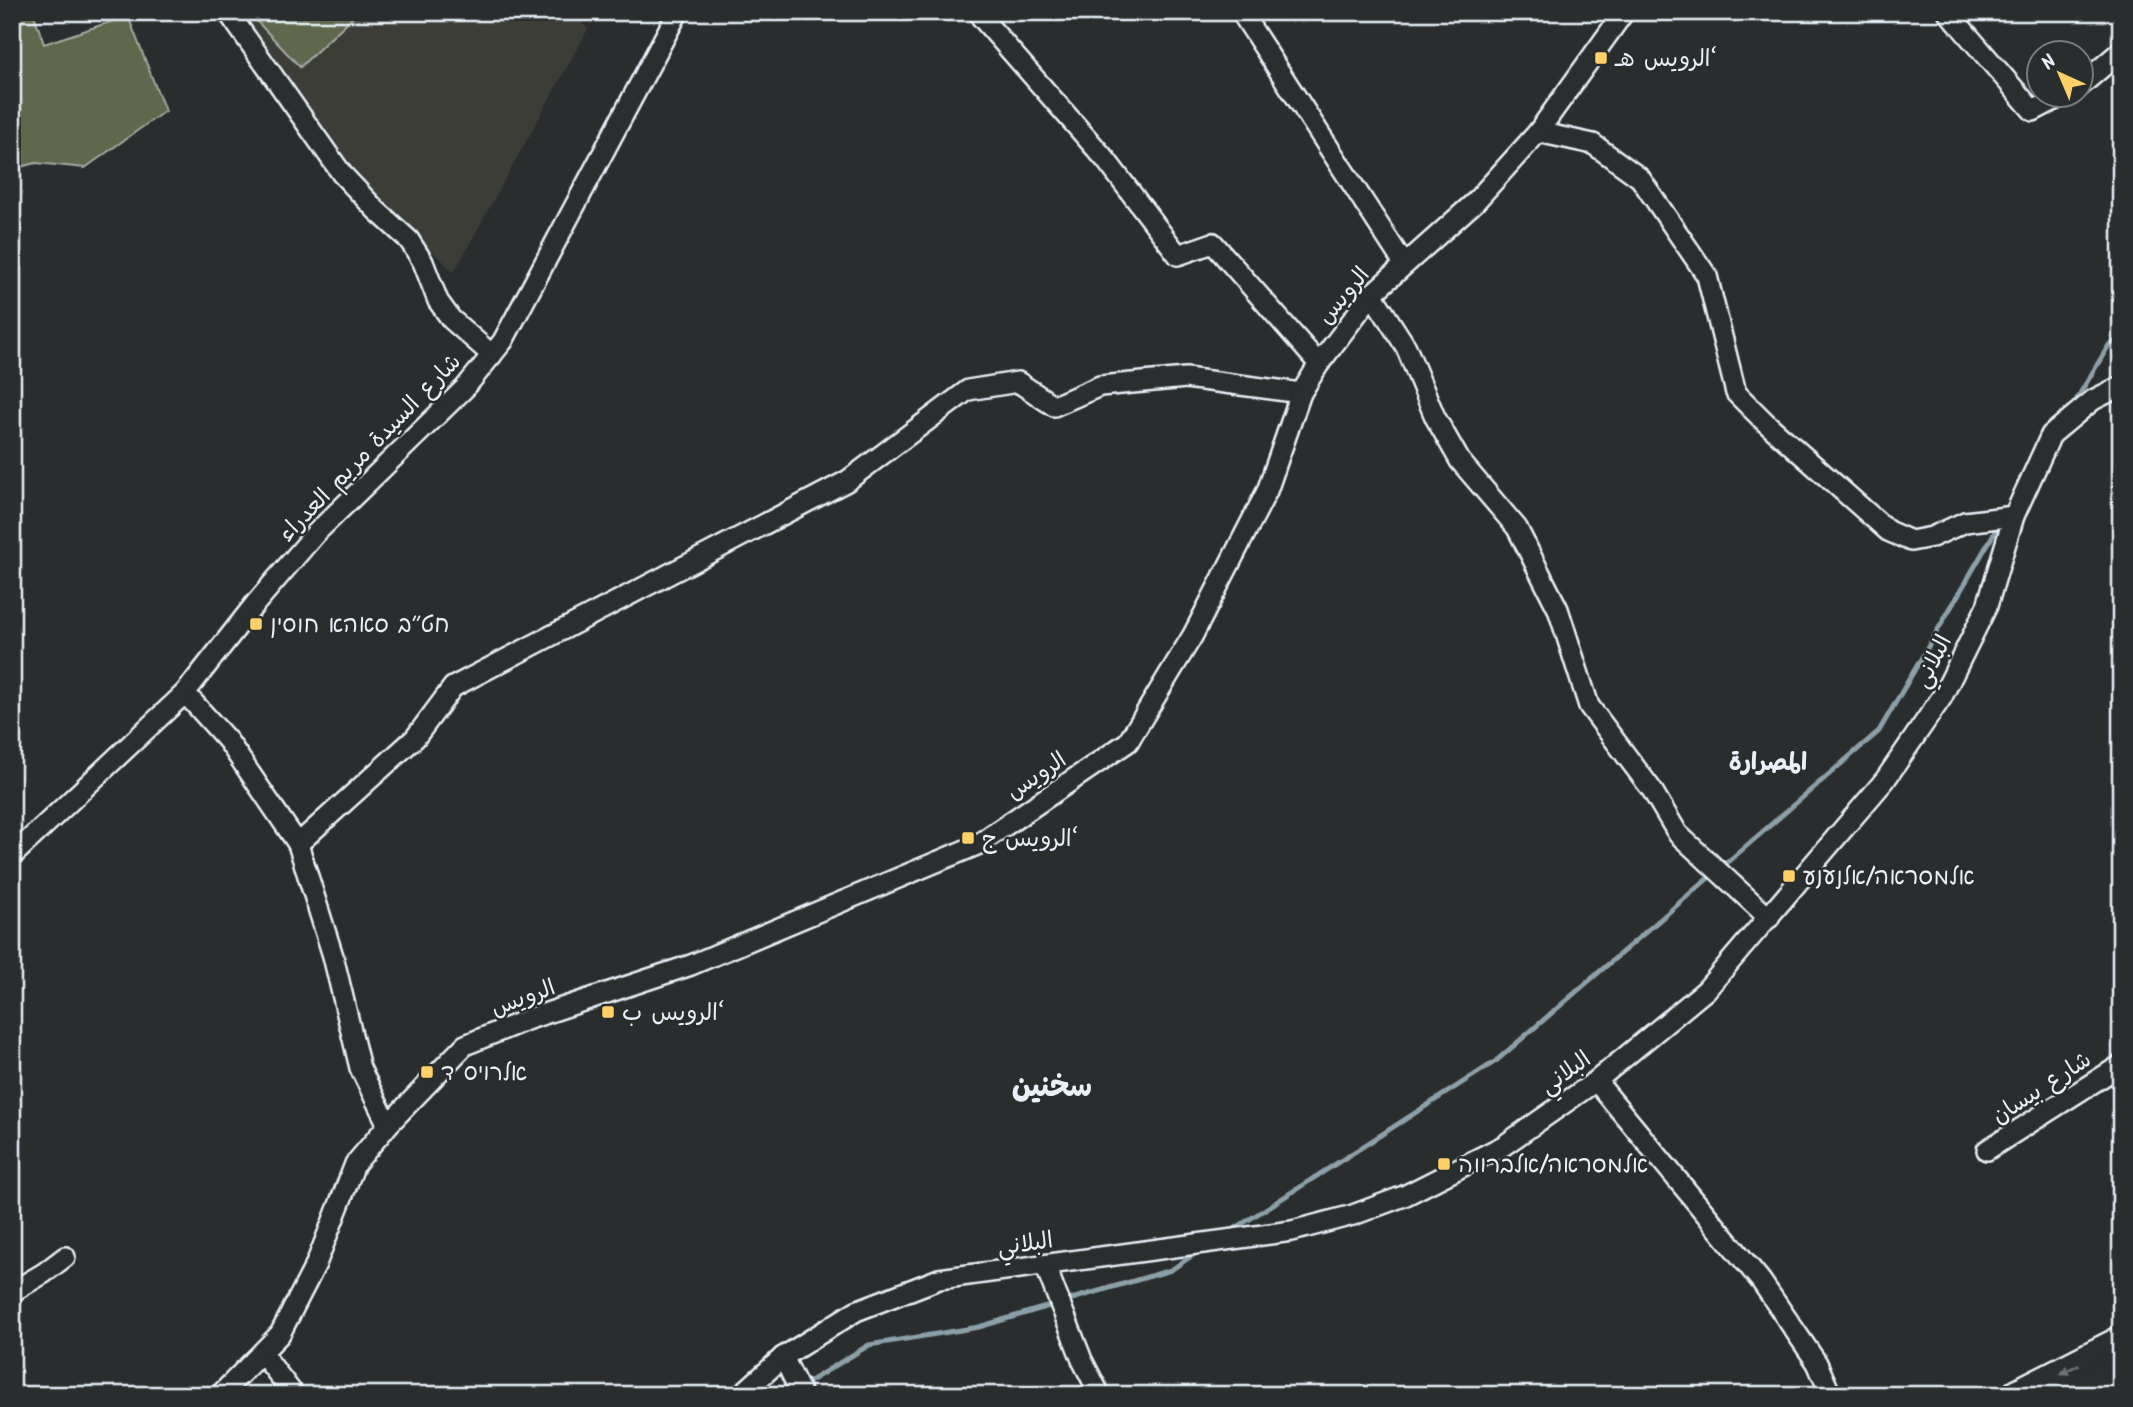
<svg xmlns="http://www.w3.org/2000/svg" width="2133" height="1407" viewBox="0 0 2133 1407" font-family="Kalam,'Playpen Sans Arabic','Playpen Sans Hebrew',sans-serif">
	<style>
		.built { fill: #3d3d38 }
		.green { fill: #5e674e; stroke: #a3aca3; stroke-width: 2 }
		.lines { fill: none; stroke-linecap: round; stroke-linejoin: round }
		.stream { stroke: #8ca0a9; stroke-width: 5 }
		.service-casing { stroke: #e8f1f8; stroke-width: 15 }
		.minor-casing { stroke: #e8f1f8; stroke-width: 24 }
		.primary-casing { stroke: #e8f1f8; stroke-width: 37 }
		.service { stroke: #2a2d2e; stroke-width: 10 }
		.minor { stroke: #2a2d2e; stroke-width: 19 }
		.primary { stroke: #2a2d2e; stroke-width: 32 }
		.oneway { fill: #6c7275 }
		.poi-dot { fill: #ffd166; stroke: #2a2d2e; stroke-width: 2.5 }
		.labels { text-anchor: middle; stroke-width: 5; stroke-linejoin: round; paint-order: stroke }
		.poi-label { font-size: 23px; fill: #e8f1f8; stroke: #2a2d2e; text-anchor: start }
		.street-label { font-size: 23px; fill: #e8f1f8; stroke: #2a2d2e }
		.neighbourhood-label { font-size: 24px; font-weight: bold; fill: #e8f1f8; stroke: #2a2d2e }
		.district-label { font-size: 30px; font-weight: bold; fill: #e8f1f8; stroke: #2a2d2e }
	</style>
	<rect width="100%" height="100%" fill="#2a2d2e"/>
	<filter id="ink" filterUnits="userSpaceOnUse"><feTurbulence type="fractalNoise" baseFrequency=".0143" numOctaves="2"/><feDisplacementMap in="SourceGraphic" scale="14" xChannelSelector="R" yChannelSelector="G"/><feConvolveMatrix kernelMatrix="1 2 1 2 8 2 1 2 1" color-interpolation-filters="sRGB"/></filter>
	<g filter="url(#ink)">
		<path class="built" d="M232 12H571L588 29 454 272 333 156Z"/>
		<g class="green">
			<path d="M12 12H33L44 44 128 16 165 111 85 168 36 163 12 169Z"/>
			<path d="M248 12H358L300 67Z"/>
		</g>
		<g class="lines">
			<g class="stream">
				<path d="M2072 407 2109 345 2121 338"/>
				<path d="M1722 867 1879 731 2000 523"/>
				<path d="M1228 1233 1496 1061 1714 873"/>
				<path d="M1065 1301 1171 1270 1199 1251"/>
				<path d="M787 1395 869 1345 979 1327 1056 1304"/>
			</g>
			<defs>
				<path id="service" d="M2112 1395 2121 1388"/>
				<g id="minor">
					<path d="M228 12 342 174 376 210 409 240 423 262 438 301 451 319 492 355"/>
					<path d="M1241 12 1404 264"/>
					<path d="M1948 12 2033 111 2066 94"/>
					<path d="M981 17 1106 160 1178 255 1213 243 1319 364"/>
					<path d="M2080 86 2121 51"/>
					<path d="M1538 132 1593 144 1640 178 1707 276 1736 393 1765 422 1888 531 1911 541 1932 537 1965 522 2014 516"/>
					<path d="M1372 294 1406 347 1435 417 1460 461 1517 528 1558 609 1589 706 1652 790 1678 834 1769 918"/>
					<path d="M185 693 228 741 298 844"/>
					<path d="M12 856 185 693 255 604 316 533 465 388 503 341 678 12"/>
					<path d="M1596 1081 1761 1281 1817 1363 1831 1395"/>
					<path d="M388 1125 360 1068 333 956 298 844 415 738 453 687 847 481 968 390 1018 382 1054 406 1100 386 1186 378 1301 393"/>
					<path d="M1987 1150 2121 1065"/>
					<path d="M1045 1265 1082 1360 1100 1395"/>
					<path d="M12 1292 44 1273 65 1257"/>
					<path d="M262 1353 294 1395"/>
					<path d="M783 1357 802 1395"/>
					<path d="M220 1395 280 1334 316 1264 355 1164 388 1125 465 1045 529 1019 691 965 977 845 1128 742 1193 635 1267 491 1301 393 1319 364 1372 294 1475 202 1538 132 1624 12"/>
					<path d="M741 1395 783 1357 856 1311 939 1279 1292 1231 1353 1215 1404 1196 1503 1146 1596 1081 1706 990 1885 780 1942 697 1987 606 2014 516 2051 435 2093 400 2121 386"/>
				</g>
				<g id="primary">
					<path d="M2019 1395 2121 1343"/>
					<path d="M2071 1395 2121 1369"/>
				</g>
			</defs>
			<use href="#service" class="service-casing"/>
			<use href="#minor" class="minor-casing"/>
			<use href="#primary" class="primary-casing"/>
			<use href="#service" class="service"/>
			<use href="#minor" class="minor"/>
			<use href="#primary" class="primary"/>
		</g>
		<defs><path id="oneway-solid" d="M-6-.8H1V-3.2L6.5 0L1 3.2V.8H-6Z" transform="scale(1.75)"/></defs>
		<use class="oneway" href="#oneway-solid" transform="translate(2070 1369) rotate(153)"/>
	</g>
	<g class="poi-dot">
		<rect x="1594" y="51" width="14" height="14" rx="3.5"/>
		<rect x="249" y="617" width="14" height="14" rx="3.5"/>
		<rect x="961" y="831" width="14" height="14" rx="3.5"/>
		<rect x="1782" y="869" width="14" height="14" rx="3.5"/>
		<rect x="601" y="1005" width="14" height="14" rx="3.5"/>
		<rect x="420" y="1065" width="14" height="14" rx="3.5"/>
		<rect x="1437" y="1157" width="14" height="14" rx="3.5"/>
	</g>
	<g class="labels">
		<g class="poi-label">
			<text x="1615" y="66">الرويس هـ‘</text>
			<text x="270" y="632">חט״ב סאהא חוסין</text>
			<text x="982" y="846">الرويس ج‘</text>
			<text x="1803" y="884">אלמסראה/אלנענע</text>
			<text x="622" y="1020">الرويس ب‘</text>
			<text x="441" y="1080">אלרויס ד</text>
			<text x="1458" y="1172">אלמסראה/אלברווה</text>
		</g>
		<g class="street-label">
			<text transform="translate(1343 295) rotate(-50)" y="8">الرويس</text>
			<text transform="translate(369 447) rotate(-46)" y="8">شارع السيدة مريم العدراء</text>
			<text transform="translate(1932 661) rotate(-63)" y="8">البلاني</text>
			<text transform="translate(1036 775) rotate(-34)" y="8">الرويس</text>
			<text transform="translate(523 997) rotate(-20)" y="8">الرويس</text>
			<text transform="translate(1565 1072) rotate(-36)" y="8">البلاني</text>
			<text transform="translate(2041 1087) rotate(-33)" y="8">شارع بيسان</text>
			<text transform="translate(1025 1243) rotate(-8)" y="8">البلاني</text>
		</g>
		<g class="neighbourhood-label">
			<text x="1768" y="770">المصرارة</text>
		</g>
		<g class="district-label">
			<text x="1052" y="1096">سخنين</text>
		</g>
	</g>
	<rect width="2133" height="1407" fill="none" stroke="#2a2d2e" stroke-width="42"/>
	<rect x="21" y="21" width="2091" height="1365" fill="none" stroke="#e8f1f8" stroke-width="2.5" filter="url(#ink)"/>
	<g transform="translate(2060 74) rotate(316)"><circle r="33" fill="#2a2d2e" stroke="#767b7f" stroke-width="2"/>
	<path d="M0-5L12 26L0 18L-12 26Z" fill="#ffd166"/>
	<text y="-10" font-size="19" font-weight="bold" text-anchor="middle" fill="#e8f1f8">N</text>
	</g>
</svg>
